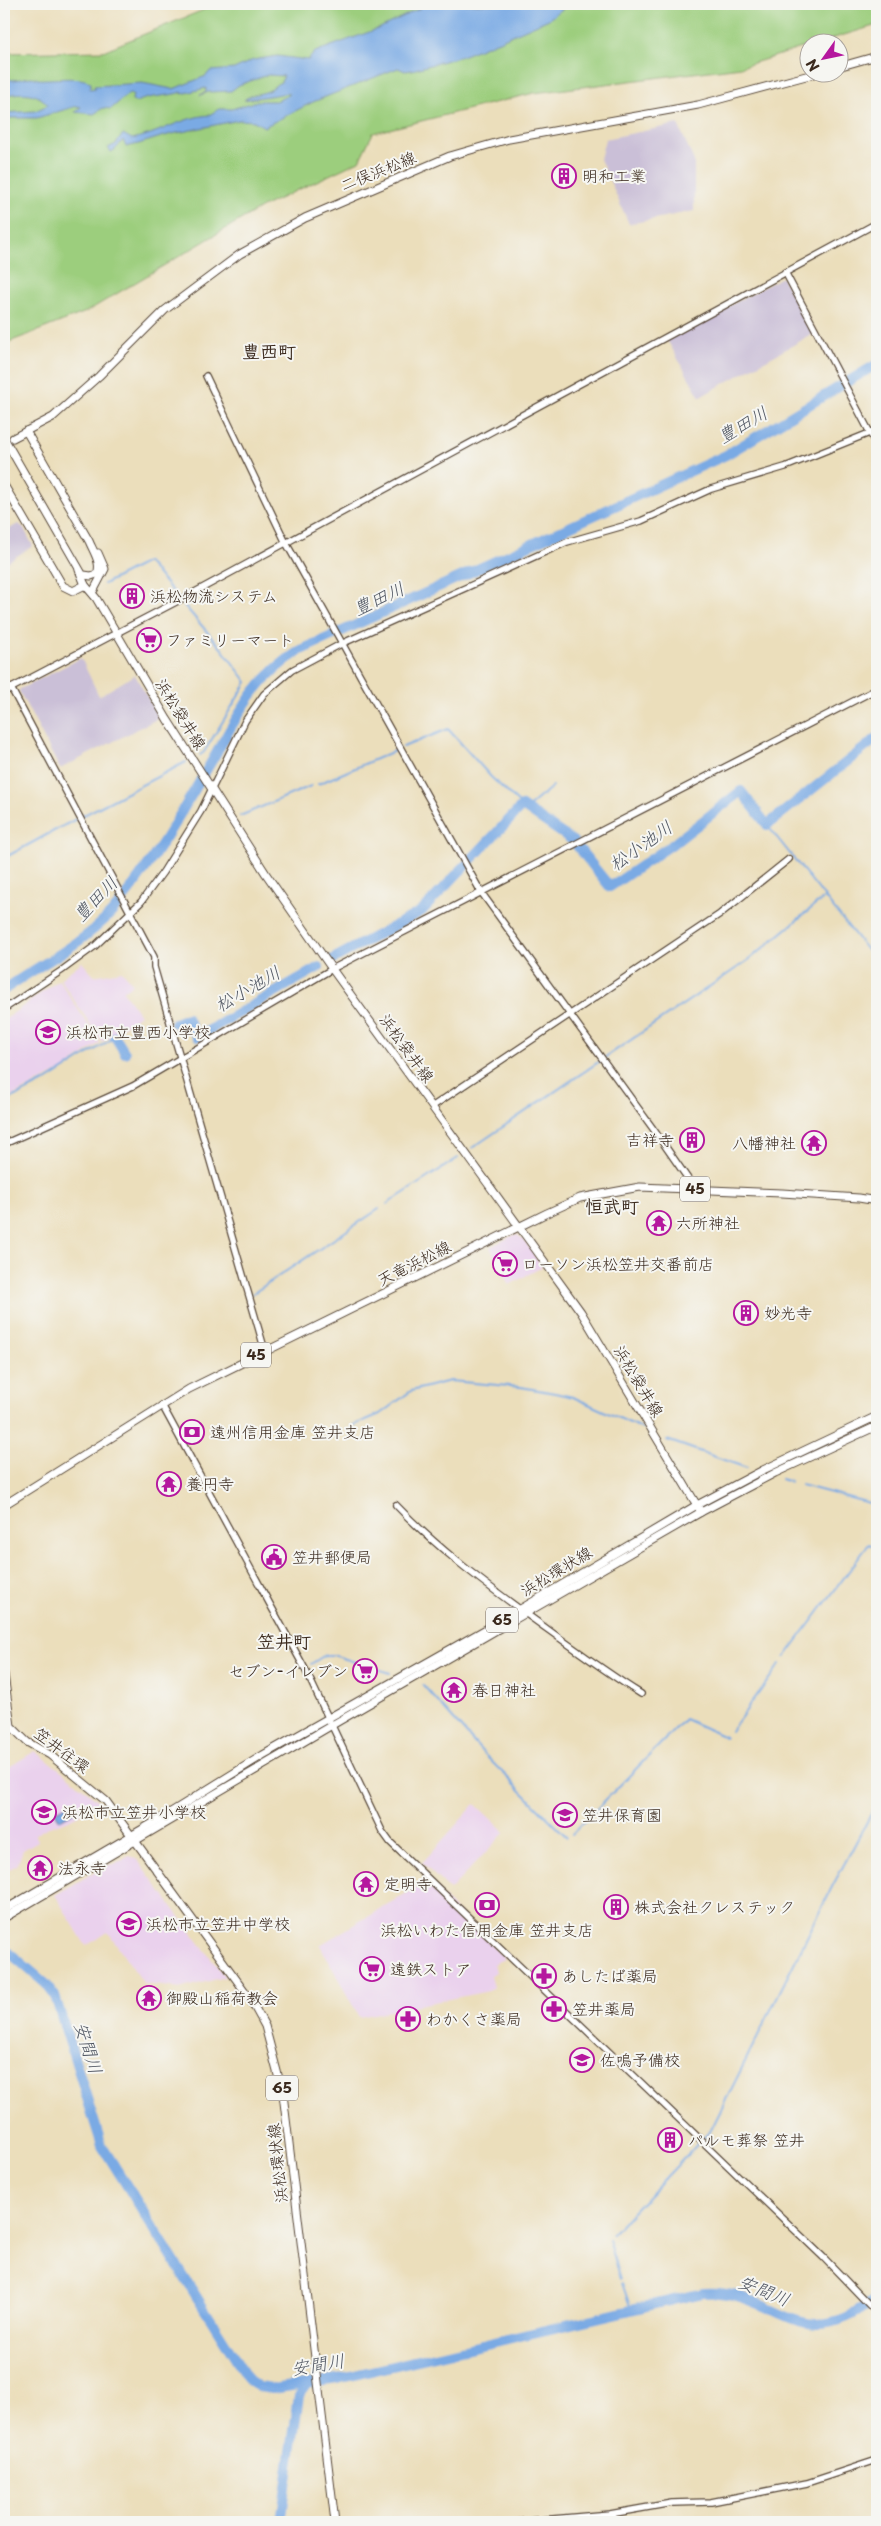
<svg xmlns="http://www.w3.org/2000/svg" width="881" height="2526" viewBox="0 0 881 2526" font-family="'Playpen Sans','Klee One',sans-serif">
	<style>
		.built { fill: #ead1ed }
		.industrial { fill: #cabfd7 }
		.green { fill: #9cce7d; stroke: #6c7c4e }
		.water { fill: #7aaae4; stroke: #5a6a81 }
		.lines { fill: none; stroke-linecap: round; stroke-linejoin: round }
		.stream { stroke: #7aaae4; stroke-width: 2 }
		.river { stroke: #7aaae4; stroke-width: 10 }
		.minor-casing { stroke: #554536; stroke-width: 8 }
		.major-casing { stroke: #554536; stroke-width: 9 }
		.minor { stroke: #fff; stroke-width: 5.5 }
		.major { stroke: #fff; stroke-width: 7 }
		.labels { text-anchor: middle; stroke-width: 4; stroke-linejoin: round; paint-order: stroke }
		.shield { fill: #f6f6f2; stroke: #73675e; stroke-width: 1 }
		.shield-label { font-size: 15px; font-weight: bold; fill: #3b2a1e }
		.street-label { font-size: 16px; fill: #3b2a1e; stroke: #f6f6f2 }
		.poi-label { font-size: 16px; fill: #3b2a1e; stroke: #f6f6f2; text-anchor: start }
		.neighbourhood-label { font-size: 18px; font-weight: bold; fill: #3b2a1e; stroke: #f6f6f2 }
		.water-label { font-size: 18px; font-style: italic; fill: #515763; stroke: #f6f6f2 }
	</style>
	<rect width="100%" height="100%" fill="#f6f6f2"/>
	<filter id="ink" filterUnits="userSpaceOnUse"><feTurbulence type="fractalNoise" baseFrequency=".02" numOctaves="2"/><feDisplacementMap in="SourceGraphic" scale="10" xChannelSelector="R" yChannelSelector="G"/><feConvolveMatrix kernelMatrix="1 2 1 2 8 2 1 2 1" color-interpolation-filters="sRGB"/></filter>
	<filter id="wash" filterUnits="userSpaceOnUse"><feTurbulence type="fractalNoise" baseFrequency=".0096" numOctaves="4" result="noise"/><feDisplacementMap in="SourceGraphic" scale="20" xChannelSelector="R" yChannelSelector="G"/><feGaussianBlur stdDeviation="1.12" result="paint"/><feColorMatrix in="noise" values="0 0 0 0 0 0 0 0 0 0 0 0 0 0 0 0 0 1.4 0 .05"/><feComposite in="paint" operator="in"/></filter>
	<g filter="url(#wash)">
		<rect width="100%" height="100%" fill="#ebdebb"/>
		<g class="built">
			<path d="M82 962 94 976 122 971 133 984 123 991 140 1015 102 1042 60 979Z"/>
			<path d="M59 980 100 1043 62 1070 4 1100V1020Z"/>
			<path d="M516 1234 524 1240 542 1267 509 1285 490 1247Z"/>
			<path d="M35 1751 71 1778 101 1803 67 1821 46 1828 35 1835 38 1841 23 1850 17 1865 4 1872V1770Z"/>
			<path d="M475 1804 505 1832 450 1890 422 1863Z"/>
			<path d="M129 1856 136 1858 225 1977 182 1988 144 1984 108 1932 86 1946 55 1895 107 1865 116 1864Z"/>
			<path d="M427 1881 505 1959 494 1963 496 1972 490 1976 493 1987 489 1991 359 2017 320 1945Z"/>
		</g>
		<g class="industrial">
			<path d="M678 124 694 161V211L629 224 600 159 605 139Z"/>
			<path d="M782 277 813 334 700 397 667 340Z"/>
			<path d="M18 524 23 527 33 546 4 564V532Z"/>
			<path d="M81 658 99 696 135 675 159 718 60 769 19 691 20 689Z"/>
		</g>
		<path class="green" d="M218 4H877V25L821 42H808V46L741 67 534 93 373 133 359 161 262 207 86 312 4 344V53L103 51Z"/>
		<g class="water">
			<path d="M428 4H569L549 19 499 41 462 56 412 70 405 71 398 68 313 102 264 127 254 121 239 120 177 133C160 136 146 143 126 147L123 140C118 146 117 149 111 152L108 148 116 144 123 134 132 139C159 134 182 117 209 115L219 109H232L257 101H276L289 95 288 93 244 100C252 93 259 95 268 91 273 89 275 84 281 82L284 76 268 75 239 85 231 91 209 92 200 95 206 92V88L182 94V92C167 97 151 95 136 102L132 100 133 94 129 93 111 109 103 108 94 114 75 112 81 107 77 106 37 118H4V113L35 111 48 105C38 92 22 92 7 95L4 93V81L7 79C17 83 30 73 38 79 50 80 82 75 91 83L90 89 95 88 94 86 142 83 173 89 206 76 210 71 234 69 253 60 277 56 308 60 315 52 380 28Z"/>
			<path d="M73 1802 78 1810 60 1820 55 1812Z"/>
		</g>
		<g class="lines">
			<g class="stream">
				<path d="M104 584 147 562 176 595"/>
				<path d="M183 604 222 649 247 682 204 752 200 755"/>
				<path d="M403 747 448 729 491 777 522 806"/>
				<path d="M318 784 399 749"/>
				<path d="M525 810 553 786"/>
				<path d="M82 816 186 762"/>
				<path d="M240 816 311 786"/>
				<path d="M767 825 875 960 877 959"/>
				<path d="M505 830 515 820"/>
				<path d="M4 858 76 819"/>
				<path d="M310 976 320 970"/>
				<path d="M4 1102 46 1081 115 1037"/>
				<path d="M472 1148 750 959 825 897"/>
				<path d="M387 1204 458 1158"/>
				<path d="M252 1294 379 1209"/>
				<path d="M352 1426 380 1414 411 1391 450 1381 521 1387 555 1393 573 1397 643 1429"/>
				<path d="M667 1440 747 1468"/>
				<path d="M781 1479 790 1482"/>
				<path d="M801 1485 877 1505"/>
				<path d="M785 1657 869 1544 877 1548"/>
				<path d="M311 1664 325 1655H333L390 1673"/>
				<path d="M423 1685 485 1755 567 1837"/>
				<path d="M731 1731 780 1664"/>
				<path d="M572 1834 685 1719 725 1737"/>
				<path d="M611 2235 711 2130 833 1885 877 1803"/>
				<path d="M608 2240 620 2279"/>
				<path d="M622 2283 631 2309"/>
			</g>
			<g class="river">
				<path d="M333 959 422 911 522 806 573 841 610 887 677 841 741 791 767 825 877 738"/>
				<path d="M4 990C41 963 90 941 119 904 154 861 182 811 210 764 237 718 253 679 301 650L726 455 877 364"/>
				<path d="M175 1023 187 1018 197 1037 319 967"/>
				<path d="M115 1037 125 1053"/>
				<path d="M4 1948 46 1984 55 1996 102 2146 250 2382 259 2387 272 2389 337 2379 703 2293C777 2287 798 2362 877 2298"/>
				<path d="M281 2522 299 2396 307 2385"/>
			</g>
		</g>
	</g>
	<g filter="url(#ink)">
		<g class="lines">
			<defs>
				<g id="minor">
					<path d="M785 272 877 446"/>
					<path d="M206 376 285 541 481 892 654 1130 695 1189"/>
					<path d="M11 688 154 957V967L265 1351"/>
					<path d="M4 692 195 592 877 223"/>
					<path d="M4 1009 61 971 95 946 141 902 163 872 201 811 245 721 264 694 292 670 341 644 567 542 641 521 711 489 785 467 877 430"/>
					<path d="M433 1106 720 914 789 859"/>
					<path d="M4 1144 133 1086 332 969 877 689"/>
					<path d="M162 1405 305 1669 382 1831 390 1842 823 2257 877 2313"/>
					<path d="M396 1505C435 1546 480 1580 525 1613 564 1641 601 1669 641 1694"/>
					<path d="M518 2522 610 2514 672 2503 711 2502 807 2483 877 2460"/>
				</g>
				<g id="major">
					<path d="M838 67 877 56"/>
					<path d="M26 431 89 541C93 551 102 563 97 574L91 576 84 575"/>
					<path d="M4 438 81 572"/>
					<path d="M13 438 53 417 99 376 165 310 240 254 305 218 450 156 509 139 698 105 821 72"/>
					<path d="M4 485 63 586 73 591 85 585"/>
					<path d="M79 570 85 585 96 598 167 719 266 874 332 969 581 1312 701 1512"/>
					<path d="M94 590 105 569 98 553"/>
					<path d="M4 1505 189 1389 547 1213 580 1198 640 1187 782 1193 859 1198 877 1201"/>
					<path d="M4 1674 11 1726 27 1742 50 1755 106 1801 249 1997 265 2026 283 2094 335 2522"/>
					<path d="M4 1910 158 1820 263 1755 495 1624 697 1505 763 1470 877 1416"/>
					<path d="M4 1918 332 1725 701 1512 775 1473 877 1426"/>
				</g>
			</defs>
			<use href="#minor" class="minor-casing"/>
			<use href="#major" class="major-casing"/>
			<use href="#minor" class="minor"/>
			<use href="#major" class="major"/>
		</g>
	</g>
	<defs>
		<symbol id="building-ring" viewBox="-11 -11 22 22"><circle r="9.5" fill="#f6f6f2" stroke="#b5179e" stroke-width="1.5"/><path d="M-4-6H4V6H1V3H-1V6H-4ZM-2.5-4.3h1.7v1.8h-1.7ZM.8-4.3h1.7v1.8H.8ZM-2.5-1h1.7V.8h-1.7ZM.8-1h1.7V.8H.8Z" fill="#b5179e"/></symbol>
		<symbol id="supermarket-ring" viewBox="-11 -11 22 22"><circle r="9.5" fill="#f6f6f2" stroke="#b5179e" stroke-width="1.5"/><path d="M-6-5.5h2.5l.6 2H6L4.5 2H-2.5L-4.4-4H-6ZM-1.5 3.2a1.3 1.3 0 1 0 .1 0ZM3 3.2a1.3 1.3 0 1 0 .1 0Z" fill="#b5179e"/></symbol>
		<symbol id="school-ring" viewBox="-11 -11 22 22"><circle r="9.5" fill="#f6f6f2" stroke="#b5179e" stroke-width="1.5"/><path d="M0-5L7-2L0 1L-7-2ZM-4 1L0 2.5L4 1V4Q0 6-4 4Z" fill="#b5179e"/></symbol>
		<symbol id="temple-ring" viewBox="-11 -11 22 22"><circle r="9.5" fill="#f6f6f2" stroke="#b5179e" stroke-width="1.5"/><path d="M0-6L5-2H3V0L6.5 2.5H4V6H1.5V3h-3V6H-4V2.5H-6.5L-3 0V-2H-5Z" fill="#b5179e"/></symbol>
		<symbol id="bank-ring" viewBox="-11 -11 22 22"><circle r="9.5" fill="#f6f6f2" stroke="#b5179e" stroke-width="1.5"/><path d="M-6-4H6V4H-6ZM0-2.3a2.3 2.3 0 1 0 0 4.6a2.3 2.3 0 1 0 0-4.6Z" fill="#b5179e"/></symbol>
		<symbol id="civic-ring" viewBox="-11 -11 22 22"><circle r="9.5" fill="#f6f6f2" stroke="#b5179e" stroke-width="1.5"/><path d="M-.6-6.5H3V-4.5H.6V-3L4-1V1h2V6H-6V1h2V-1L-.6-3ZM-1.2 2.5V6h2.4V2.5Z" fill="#b5179e"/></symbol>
		<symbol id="pharmacy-ring" viewBox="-11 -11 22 22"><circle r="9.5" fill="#f6f6f2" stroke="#b5179e" stroke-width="1.5"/><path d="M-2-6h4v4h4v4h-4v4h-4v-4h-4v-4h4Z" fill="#b5179e"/></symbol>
	</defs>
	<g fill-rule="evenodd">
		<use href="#building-ring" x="550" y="162" width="28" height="28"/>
		<use href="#building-ring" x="118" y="582" width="28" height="28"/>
		<use href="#supermarket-ring" x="135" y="626" width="28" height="28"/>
		<use href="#school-ring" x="34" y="1018" width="28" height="28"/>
		<use href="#building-ring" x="678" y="1126" width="28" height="28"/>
		<use href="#temple-ring" x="800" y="1129" width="28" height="28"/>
		<use href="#temple-ring" x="645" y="1209" width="28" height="28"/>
		<use href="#supermarket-ring" x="491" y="1250" width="28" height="28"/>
		<use href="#building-ring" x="732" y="1299" width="28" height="28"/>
		<use href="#bank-ring" x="178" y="1418" width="28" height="28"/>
		<use href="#temple-ring" x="155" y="1470" width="28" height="28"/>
		<use href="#civic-ring" x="260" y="1543" width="28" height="28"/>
		<use href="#supermarket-ring" x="351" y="1657" width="28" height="28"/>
		<use href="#temple-ring" x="440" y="1676" width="28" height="28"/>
		<use href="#school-ring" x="30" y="1798" width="28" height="28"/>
		<use href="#school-ring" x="551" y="1801" width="28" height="28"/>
		<use href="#temple-ring" x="26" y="1854" width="28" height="28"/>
		<use href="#temple-ring" x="352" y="1870" width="28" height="28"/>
		<use href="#bank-ring" x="473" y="1891" width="28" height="28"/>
		<use href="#building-ring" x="602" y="1893" width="28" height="28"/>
		<use href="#school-ring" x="115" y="1910" width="28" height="28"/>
		<use href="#supermarket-ring" x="358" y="1955" width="28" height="28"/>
		<use href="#pharmacy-ring" x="530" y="1962" width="28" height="28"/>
		<use href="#temple-ring" x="135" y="1984" width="28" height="28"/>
		<use href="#pharmacy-ring" x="540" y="1995" width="28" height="28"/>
		<use href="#pharmacy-ring" x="394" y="2005" width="28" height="28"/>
		<use href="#school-ring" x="568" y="2046" width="28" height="28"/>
		<use href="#building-ring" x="656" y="2126" width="28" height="28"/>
	</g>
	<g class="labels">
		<g class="shield">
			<rect x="680" y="1176.5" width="30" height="25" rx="4"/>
			<rect x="241" y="1342.5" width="30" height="25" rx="4"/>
			<rect x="486" y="1607.5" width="32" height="25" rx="4"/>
			<rect x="266" y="2075.5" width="32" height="25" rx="4"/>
		</g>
		<g class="shield-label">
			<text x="695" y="1194">45</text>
			<text x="256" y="1360">45</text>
			<text x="502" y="1625">65</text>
			<text x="282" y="2093">65</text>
		</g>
		<g class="street-label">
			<text transform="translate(378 171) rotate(-22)" y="6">二俣浜松線</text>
			<text transform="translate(181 714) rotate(58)" y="6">浜松袋井線</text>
			<text transform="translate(407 1048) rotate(54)" y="6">浜松袋井線</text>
			<text transform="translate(414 1263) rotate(-27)" y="6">天竜浜松線</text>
			<text transform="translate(639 1381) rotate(59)" y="6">浜松袋井線</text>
			<text transform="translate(556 1571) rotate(-31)" y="6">浜松環状線</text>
			<text transform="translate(62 1750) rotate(37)" y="6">笠井往環</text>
			<text transform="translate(277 2163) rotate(-96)" y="6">浜松環状線</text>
		</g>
		<g class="poi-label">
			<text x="582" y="182">明和工業</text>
			<text x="150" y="602">浜松物流システム</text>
			<text x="166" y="646">ファミリーマート</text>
			<text x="66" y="1038">浜松市立豊西小学校</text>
			<text x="674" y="1146" text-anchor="end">吉祥寺</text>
			<text x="796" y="1149" text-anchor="end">八幡神社</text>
			<text x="676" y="1229">六所神社</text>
			<text x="522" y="1270">ローソン浜松笠井交番前店</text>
			<text x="764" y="1319">妙光寺</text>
			<text x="210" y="1438">遠州信用金庫 笠井支店</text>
			<text x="186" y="1490">養円寺</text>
			<text x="292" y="1563">笠井郵便局</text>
			<text x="348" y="1677" text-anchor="end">セブン-イレブン</text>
			<text x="472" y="1696">春日神社</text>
			<text x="62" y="1818">浜松市立笠井小学校</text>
			<text x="582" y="1821">笠井保育園</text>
			<text x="58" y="1874">法永寺</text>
			<text x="384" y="1890">定明寺</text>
			<text x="634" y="1913">株式会社クレステック</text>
			<text x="146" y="1930">浜松市立笠井中学校</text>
			<text x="487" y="1936" text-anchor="middle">浜松いわた信用金庫 笠井支店</text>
			<text x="390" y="1975">遠鉄ストア</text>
			<text x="562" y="1982">あしたば薬局</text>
			<text x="166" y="2004">御殿山稲荷教会</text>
			<text x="572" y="2015">笠井薬局</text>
			<text x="426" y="2025">わかくさ薬局</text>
			<text x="600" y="2066">佐鳴予備校</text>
			<text x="688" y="2146">パルモ葬祭 笠井</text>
		</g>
		<g class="neighbourhood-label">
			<text x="269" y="358">豊西町</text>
			<text x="612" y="1213">恒武町</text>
			<text x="284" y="1648">笠井町</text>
		</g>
		<g class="water-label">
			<text transform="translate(743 425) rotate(-30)" y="6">豊田川</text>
			<text transform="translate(379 599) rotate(-25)" y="6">豊田川</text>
			<text transform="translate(641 846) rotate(-35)" y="6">松小池川</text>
			<text transform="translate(96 899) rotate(-46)" y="6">豊田川</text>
			<text transform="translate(248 989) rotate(-30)" y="6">松小池川</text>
			<text transform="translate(88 2048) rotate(73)" y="6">安間川</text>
			<text transform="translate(764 2291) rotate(22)" y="6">安間川</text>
			<text transform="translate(318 2365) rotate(-9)" y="6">安間川</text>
		</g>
	</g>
	<rect width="881" height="2526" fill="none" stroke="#f6f6f2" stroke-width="20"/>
	<g transform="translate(824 58) rotate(237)"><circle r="24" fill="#f6f6f2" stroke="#aba49d"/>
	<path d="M0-4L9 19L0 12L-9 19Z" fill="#b5179e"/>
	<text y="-8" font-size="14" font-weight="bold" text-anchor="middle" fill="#3b2a1e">N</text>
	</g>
</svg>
